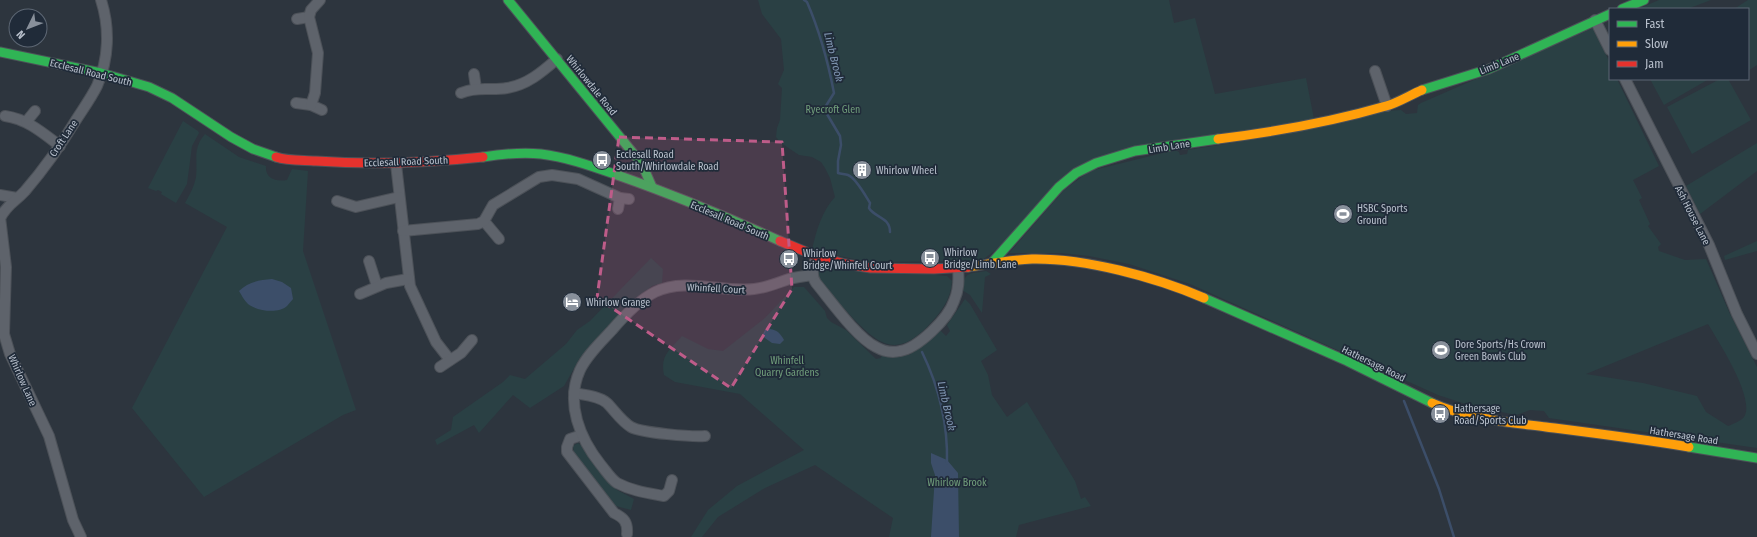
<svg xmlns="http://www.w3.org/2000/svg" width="1757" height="537" viewBox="0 0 1757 537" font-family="'Fira Sans Condensed',sans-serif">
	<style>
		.green { fill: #2a4044; fill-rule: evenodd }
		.water { fill: #3c4e69 }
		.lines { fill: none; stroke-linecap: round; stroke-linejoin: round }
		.stream { stroke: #3c4e69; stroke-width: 2.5 }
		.street-casing { stroke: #4c5158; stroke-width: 12 }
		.fast-casing { stroke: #4c5158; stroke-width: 11 }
		.slow-casing { stroke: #4c5158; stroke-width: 11 }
		.jam-casing { stroke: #4c5158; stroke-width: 11 }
		.street { stroke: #5e636b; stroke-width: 10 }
		.fast { stroke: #30b455; stroke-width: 9 }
		.slow { stroke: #ff9f0a; stroke-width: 9 }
		.jam { stroke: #e5322d; stroke-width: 9 }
		.marked { fill: #be5c89; fill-opacity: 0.2; stroke: #be5c89; stroke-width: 3; stroke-dasharray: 8 5; stroke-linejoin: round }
		.labels { text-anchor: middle; stroke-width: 3.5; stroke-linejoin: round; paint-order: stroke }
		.street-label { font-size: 10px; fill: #b9c1cd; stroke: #202b39 }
		.park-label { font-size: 10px; fill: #719e7b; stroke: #202b39 }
		.poi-label { font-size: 10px; fill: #b9c1cd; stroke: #202b39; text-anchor: start }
		.water-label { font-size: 11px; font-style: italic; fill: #8197b3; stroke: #202b39 }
	</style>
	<rect width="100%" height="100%" fill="#2d353e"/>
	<g class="green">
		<path d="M758 0H1169L1174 23 1195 18 1215 94 1306 78 1314 119 1090 160 997 249 981 261 868 262 812 250C816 231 822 211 835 197L830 178 825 168 821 162 812 157 799 155 781 143 776 137 777 128 780 120 782 88 778 84 784 70 781 39 762 14Z"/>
		<path d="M1659 0H1711L1687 9H1638Z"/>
		<path d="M1748 0H1757V65L1748 71V9H1734Z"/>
		<path d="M1593 28 1610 63V79H1617L1659 166 1633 180 1642 198 1639 200 1650 224 1648 226 1661 244 1658 247 1659 251 1685 260 1706 259 1730 314 1757 367V448L1549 418 1544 411 1530 410 1516 415 1472 406 1438 395 1190 284 1129 264 1089 256 1061 253H1009L1065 189 1090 171 1175 150 1179 152 1180 155 1187 154 1188 150C1238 142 1288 134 1338 124 1358 120 1380 110 1401 110L1406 114 1417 113 1418 105 1421 103ZM1708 324C1718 341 1756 399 1744 417 1741 421 1733 424 1728 426L1706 412 1697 396 1643 383 1586 374Z"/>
		<path d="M1650 79H1709L1664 105Z"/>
		<path d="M1720 79H1728L1751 120 1692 154 1667 107Z"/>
		<path d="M183 121 198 131 199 133 192 146 187 184 176 203 161 194 162 192 158 190 156 191 148 188Z"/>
		<path d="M205 134 239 157 266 166C265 179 276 182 287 180L292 169 308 171 303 251 356 410 343 415 204 497 132 408 227 227 185 203C190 194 194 187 196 177 198 160 192 149 205 134Z"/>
		<path d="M1757 143V171L1700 214 1686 186Z"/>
		<path d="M1757 241V251L1725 260 1724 256Z"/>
		<path d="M651 258 663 269 662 283 652 286 599 336 580 358 564 386 530 408 513 395 479 433 474 425 437 445 435 440 451 430 453 417 503 382 510 375 525 379 566 344 577 330 590 321Z"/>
		<path d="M827 265 947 276 952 281C951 300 940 313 928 326 895 360 877 343 850 315 839 303 828 291 817 278V271L822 266Z"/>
		<path d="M986 271 991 274 985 277 982 313 970 295 962 290C964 271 970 274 986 271Z"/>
		<path d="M794 287H804L825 311 827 318 831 322 846 330 876 359 881 358 882 350 909 355 939 329 946 336 950 331 947 325 965 299 970 304 997 350 981 361 988 375 992 395 1007 417 1027 402 1075 481 1081 499 1085 497 1091 506 1019 525 1016 537H889L893 518 815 465 765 488 718 517 702 537H691L708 510 737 486 804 450 740 394 675 382 664 375C660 356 669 350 682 336L708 349 723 351 765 318Z"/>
		<path d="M578 443 583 447 595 466 617 490 634 499 631 510 616 506 574 453 573 446Z"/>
	</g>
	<g class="water">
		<path d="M272 279 282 282 291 288 293 299C291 301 289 304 287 306 278 314 257 311 248 304 244 300 242 296 239 291 248 282 259 280 272 279Z"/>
		<path d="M770 329C777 330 780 333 784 340L780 344 772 343 762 336 765 330Z"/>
		<path d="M931 453 947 460 958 473 959 537H931L935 475 931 463Z"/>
	</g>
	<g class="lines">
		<g class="stream">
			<path d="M804 0 807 2C820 32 828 62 834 93L824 109 840 136 841 145 838 161V173C841 174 845 174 848 175 856 178 865 195 870 203L869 208C875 218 890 217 890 232"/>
			<path d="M922 352C939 387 948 423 947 463"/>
			<path d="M1404 401 1439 489 1454 537"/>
		</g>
		<defs>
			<g id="street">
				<path d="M297 19 309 17"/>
				<path d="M1595 20 1610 50"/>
				<path d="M1375 71 1387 106"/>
				<path d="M474 74 476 88"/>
				<path d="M1625 79 1709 245 1737 314 1757 354"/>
				<path d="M461 93C477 86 491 91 507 88 527 85 542 72 557 59"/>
				<path d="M296 103 311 105 322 110"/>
				<path d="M311 105 315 93 318 53 309 17 311 10 320 0"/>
				<path d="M5 116C27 119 43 133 60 146"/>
				<path d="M26 122 35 111"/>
				<path d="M396 164 410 286 436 342 450 360"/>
				<path d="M0 195 17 198"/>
				<path d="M337 201 356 207 399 197"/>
				<path d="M618 209 620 198"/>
				<path d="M0 217 6 267 4 334 10 354 49 436 73 520 81 537"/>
				<path d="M0 218C9 202 14 203 25 191 44 169 61 145 76 120 83 109 91 98 97 86 109 59 110 28 101 0"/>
				<path d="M484 221 499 239"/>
				<path d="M403 231 478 224 484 221 493 205 539 177 552 175 578 179 620 198 629 199"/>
				<path d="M816 256C814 266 810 274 816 283 831 301 857 338 876 347 883 351 892 353 900 351 918 348 948 319 954 301 959 290 959 280 958 268"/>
				<path d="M369 261 377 286"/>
				<path d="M360 294 386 283 408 279"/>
				<path d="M440 367 461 353 472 340"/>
				<path d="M574 393C584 395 599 396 607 403 615 411 621 421 631 427 641 433 693 437 705 436"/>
				<path d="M582 435 570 439 567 447V452L614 513C624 518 628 522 627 534"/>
				<path d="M672 480 669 491 664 496C648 493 632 491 617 483 611 479 606 471 601 465 580 439 565 403 580 370 587 355 601 342 612 330 624 316 639 300 655 292 686 277 722 293 754 289 766 288 777 283 789 279 797 277 805 276 813 275"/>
			</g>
			<g id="fast">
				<path d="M508 0 642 164 652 187"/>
				<path d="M1622 9 1644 0"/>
				<path d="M0 52 101 73 149 87 172 98 231 137 253 149 276 157"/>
				<path d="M1422 90 1489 69 1610 14"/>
				<path d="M483 157C502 154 521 152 541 154 567 157 594 167 620 176 674 195 727 217 780 241"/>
				<path d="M991 264 1059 187 1076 173 1096 163 1135 151 1218 139"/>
				<path d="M1204 298 1347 361 1432 403"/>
				<path d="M1689 447 1757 458"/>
			</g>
			<g id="slow">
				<path d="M1218 139C1274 132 1331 122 1386 106 1398 103 1410 95 1422 90"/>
				<path d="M968 267C989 264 1011 260 1032 259 1085 258 1155 277 1204 298"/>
				<path d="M1432 403C1468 419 1507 422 1546 427 1593 433 1641 439 1689 447"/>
			</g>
			<g id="jam">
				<path d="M276 157C288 161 303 160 316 161 372 165 427 163 483 157"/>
				<path d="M780 241 816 256 845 264 871 268 934 269 968 267"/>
			</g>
		</defs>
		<use href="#street" class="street-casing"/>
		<use href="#fast" class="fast-casing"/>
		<use href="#slow" class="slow-casing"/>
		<use href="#jam" class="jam-casing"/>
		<use href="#street" class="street"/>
		<use href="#fast" class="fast"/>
		<use href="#slow" class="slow"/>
		<use href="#jam" class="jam"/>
	</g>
	<path class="marked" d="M619 137 782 142 792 289 731 388 597 298Z"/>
	<defs>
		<symbol id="bus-disc" viewBox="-11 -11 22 22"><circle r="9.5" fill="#88909b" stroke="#202b39"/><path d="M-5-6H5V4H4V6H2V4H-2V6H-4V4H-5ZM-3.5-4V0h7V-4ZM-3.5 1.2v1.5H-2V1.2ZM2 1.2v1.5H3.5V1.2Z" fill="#fff"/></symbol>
		<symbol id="building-disc" viewBox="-11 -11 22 22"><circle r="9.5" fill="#88909b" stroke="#202b39"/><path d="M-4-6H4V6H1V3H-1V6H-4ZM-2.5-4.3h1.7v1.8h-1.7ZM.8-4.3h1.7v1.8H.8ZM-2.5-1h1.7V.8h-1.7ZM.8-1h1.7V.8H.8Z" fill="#fff"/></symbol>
		<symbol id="stadium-disc" viewBox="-11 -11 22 22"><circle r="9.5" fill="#88909b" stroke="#202b39"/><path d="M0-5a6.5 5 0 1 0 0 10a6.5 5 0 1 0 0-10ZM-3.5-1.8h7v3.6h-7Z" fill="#fff"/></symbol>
		<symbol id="hotel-disc" viewBox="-11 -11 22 22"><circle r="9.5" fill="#88909b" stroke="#202b39"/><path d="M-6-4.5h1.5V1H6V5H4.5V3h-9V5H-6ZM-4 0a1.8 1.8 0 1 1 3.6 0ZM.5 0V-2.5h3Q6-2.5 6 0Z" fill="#fff"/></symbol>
	</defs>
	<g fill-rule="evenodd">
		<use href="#bus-disc" x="591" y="149" width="22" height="22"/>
		<use href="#building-disc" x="851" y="159" width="22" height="22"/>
		<use href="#stadium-disc" x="1332" y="203" width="22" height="22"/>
		<use href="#bus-disc" x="919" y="247" width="22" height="22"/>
		<use href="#bus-disc" x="778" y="248" width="22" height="22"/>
		<use href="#hotel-disc" x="561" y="291" width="22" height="22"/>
		<use href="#stadium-disc" x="1430" y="339" width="22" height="22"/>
		<use href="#bus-disc" x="1429" y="403" width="22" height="22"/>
	</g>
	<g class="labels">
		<g class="street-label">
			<text transform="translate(1499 63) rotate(-22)" y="4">Limb Lane</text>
			<text transform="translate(91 72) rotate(14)" y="4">Ecclesall Road South</text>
			<text transform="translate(592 85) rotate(51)" y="4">Whirlowdale Road</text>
			<text transform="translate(63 138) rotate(-56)" y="4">Croft Lane</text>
			<text transform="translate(1169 146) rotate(-9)" y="4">Limb Lane</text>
			<text transform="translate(406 161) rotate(-2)" y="4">Ecclesall Road South</text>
			<text transform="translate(1693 215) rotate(63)" y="4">Ash House Lane</text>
			<text transform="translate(730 220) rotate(23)" y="4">Ecclesall Road South</text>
			<text transform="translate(716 288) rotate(3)" y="4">Whinfell Court</text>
			<text transform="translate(1374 363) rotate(26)" y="4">Hathersage Road</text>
			<text transform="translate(23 380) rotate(66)" y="4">Whirlow Lane</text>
			<text transform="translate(1684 435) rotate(9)" y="4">Hathersage Road</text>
		</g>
		<g class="park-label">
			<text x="833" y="113">Ryecroft Glen</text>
			<text x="787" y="364">Whinfell<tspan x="787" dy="12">Quarry Gardens</tspan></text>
			<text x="957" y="486">Whirlow Brook</text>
		</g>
		<g class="poi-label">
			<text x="616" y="158">Ecclesall Road<tspan x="616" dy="12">South/Whirlowdale Road</tspan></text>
			<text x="876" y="174">Whirlow Wheel</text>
			<text x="1357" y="212">HSBC Sports<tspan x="1357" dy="12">Ground</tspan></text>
			<text x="944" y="256">Whirlow<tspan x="944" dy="12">Bridge/Limb Lane</tspan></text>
			<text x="803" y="257">Whirlow<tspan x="803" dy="12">Bridge/Whinfell Court</tspan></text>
			<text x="586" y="306">Whirlow Grange</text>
			<text x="1455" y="348">Dore Sports/Hs Crown<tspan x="1455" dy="12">Green Bowls Club</tspan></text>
			<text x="1454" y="412">Hathersage<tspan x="1454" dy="12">Road/Sports Club</tspan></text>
		</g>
		<g class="water-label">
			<text transform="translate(834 57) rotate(76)" y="4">Limb Brook</text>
			<text transform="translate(947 406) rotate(77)" y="4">Limb Brook</text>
		</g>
	</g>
	<rect x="1609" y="8" width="140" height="72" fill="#202b39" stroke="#5d6774"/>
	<rect x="1617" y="21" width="20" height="6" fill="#30b455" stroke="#5d6774"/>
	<text x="1645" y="28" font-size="12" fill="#b9c1cd">Fast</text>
	<rect x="1617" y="41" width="20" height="6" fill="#ff9f0a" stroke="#5d6774"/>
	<text x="1645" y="48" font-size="12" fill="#b9c1cd">Slow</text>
	<rect x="1617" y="61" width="20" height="6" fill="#e5322d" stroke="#5d6774"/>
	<text x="1645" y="68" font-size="12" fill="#b9c1cd">Jam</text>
	<g transform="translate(28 28) rotate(227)"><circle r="19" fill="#202b39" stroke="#5d6774"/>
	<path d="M0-3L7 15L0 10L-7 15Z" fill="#88909b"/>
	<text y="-6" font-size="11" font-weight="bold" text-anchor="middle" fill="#b9c1cd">N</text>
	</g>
</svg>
